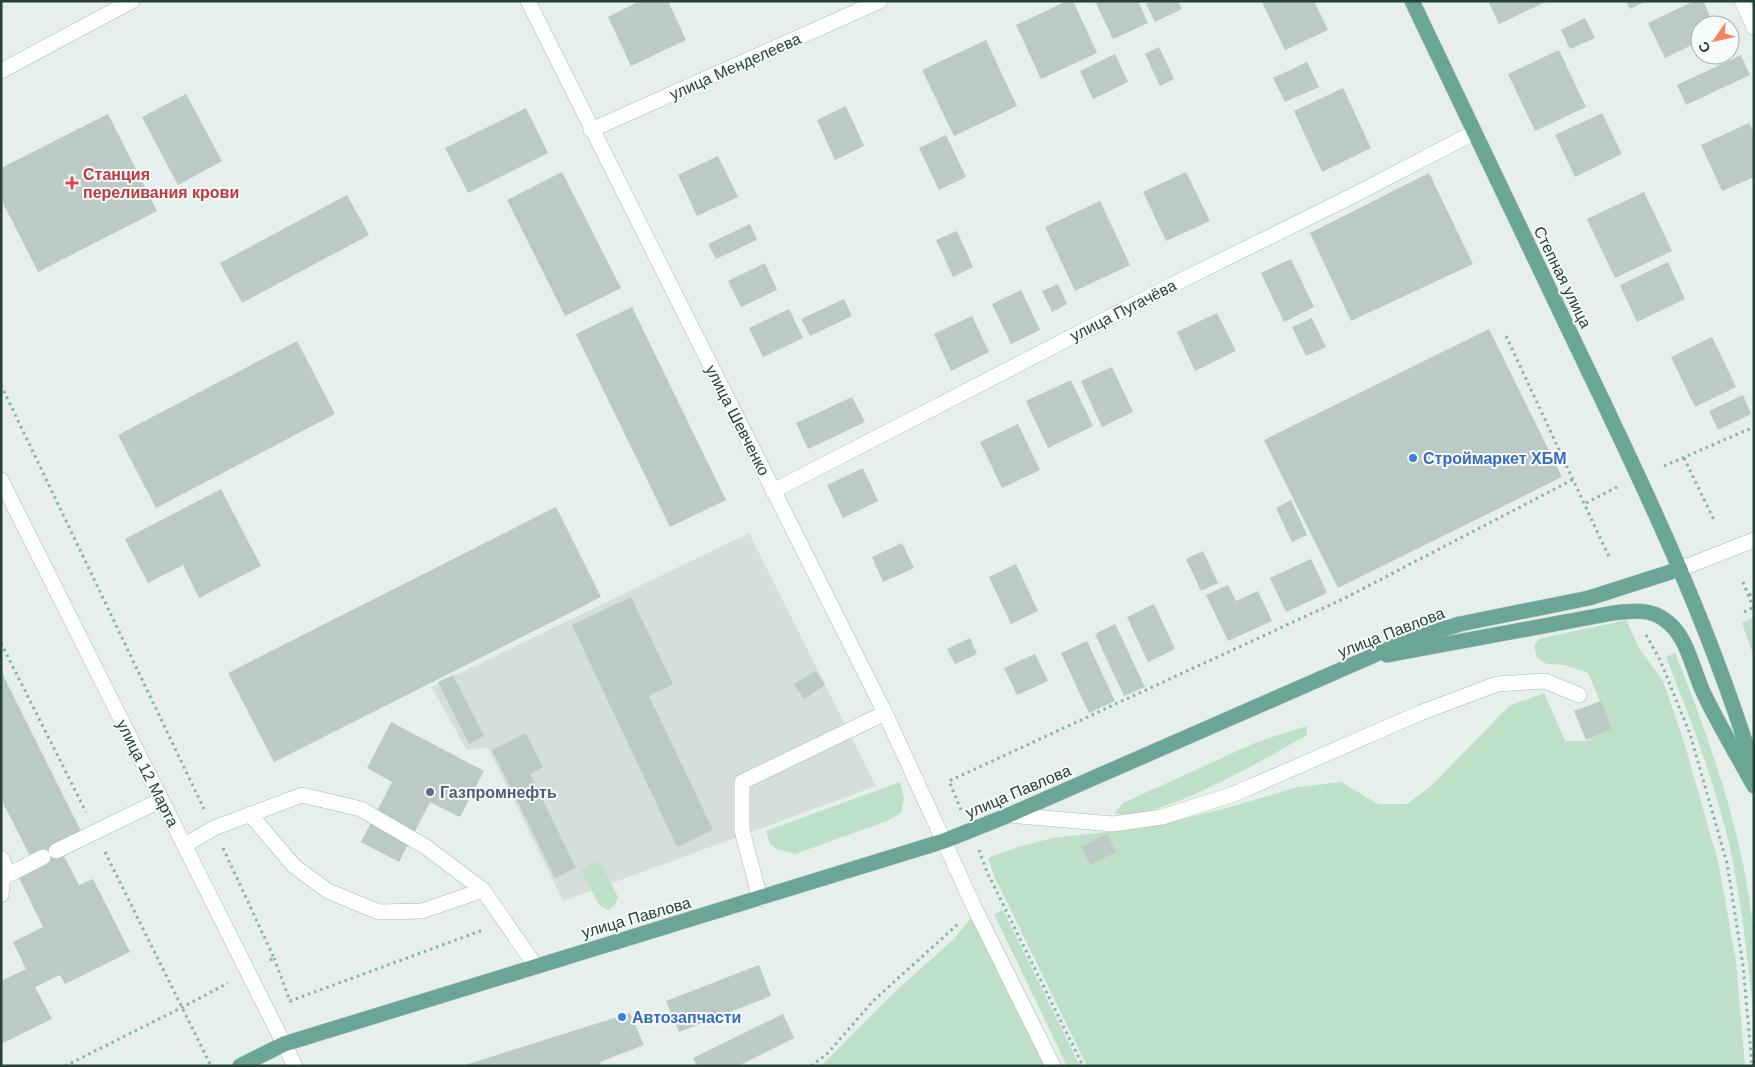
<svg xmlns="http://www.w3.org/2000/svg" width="1755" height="1067" viewBox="0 0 1755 1067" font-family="Arial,sans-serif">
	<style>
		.built { fill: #d4dfda }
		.green { fill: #bfe0c8 }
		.building { fill: #bbcac4 }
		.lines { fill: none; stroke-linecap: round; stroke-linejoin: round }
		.minor-casing { stroke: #a8b8b2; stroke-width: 16 }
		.major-casing { stroke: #c2cac8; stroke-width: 16 }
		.path { stroke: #86b3a5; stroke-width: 3; stroke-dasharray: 2.5 4; stroke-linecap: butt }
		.minor { stroke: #fff; stroke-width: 15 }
		.major { stroke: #6aa596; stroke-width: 15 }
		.health-dot { fill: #e0444e; stroke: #f7fbf9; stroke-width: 2 }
		.shop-dot { fill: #3f7fe0; stroke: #f7fbf9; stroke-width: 2 }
		.service-dot { fill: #5c6f8a; stroke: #f7fbf9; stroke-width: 2 }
		.labels { text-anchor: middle; stroke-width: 4; stroke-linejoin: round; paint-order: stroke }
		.street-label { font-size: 16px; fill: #24423a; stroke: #f7fbf9 }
		.health-label { font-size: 16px; font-weight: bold; fill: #be3a42; stroke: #f7fbf9; text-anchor: start }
		.shop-label { font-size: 16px; font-weight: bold; fill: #366cbe; stroke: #f7fbf9; text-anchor: start }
		.service-label { font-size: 16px; font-weight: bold; fill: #4e5e75; stroke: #f7fbf9; text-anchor: start }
	</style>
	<rect width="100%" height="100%" fill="#e6efeb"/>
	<path class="built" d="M749 533 876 786 563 901 488 748 467 750 431 687Z"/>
	<g class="green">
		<path d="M1753 617 1754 620V657L1742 623Z"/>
		<path d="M1626 620 1639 648 1663 681 1684 742 1718 861 1736 961 1745 1066H1087L994 876 988 858 1018 847 1052 838 1144 828 1223 809 1298 787 1341 782 1378 804H1407L1430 787 1509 706 1544 693 1565 741H1586L1612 730 1588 673 1565 665 1547 664 1537 658 1534 646 1539 639Z"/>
		<path d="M1675 653C1710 740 1743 833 1753 927 1755 956 1754 988 1754 1018 1748 962 1742 907 1731 852 1716 785 1691 720 1666 657Z"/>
		<path d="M1307 726V735C1270 756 1152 826 1114 813L1123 803 1257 742Z"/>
		<path d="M900 782 904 799 901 813 887 821 795 854 777 849 770 844 766 831Z"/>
		<path d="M599 860 618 897 615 905 608 910 599 905 581 870Z"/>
		<path d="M1003 910 1080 1066H1067L994 914Z"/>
		<path d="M973 915 1046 1066H821L900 987 954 939Z"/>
	</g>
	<g class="building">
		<path d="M640 1H668L686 40 631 66 608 17Z"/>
		<path d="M1067 1H1073L1097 53 1041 79 1016 25Z"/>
		<path d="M1095 1H1138L1148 23 1113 39Z"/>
		<path d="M1152 1H1178L1182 9 1155 22 1146 4Z"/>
		<path d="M1314 1 1328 30 1285 50 1262 2Z"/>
		<path d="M1488 1H1548L1499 24Z"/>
		<path d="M1626 1H1646L1630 9Z"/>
		<path d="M1694 1H1703L1714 25H1700V41L1665 58 1648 23Z"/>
		<path d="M1585 18 1595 38 1570 49 1561 30Z"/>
		<path d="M986 40 1017 106 954 136 922 70Z"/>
		<path d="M1159 47 1174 79 1160 86 1145 54Z"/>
		<path d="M1559 50 1586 107 1535 131 1508 74Z"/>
		<path d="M1115 54 1128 82 1093 99 1080 71Z"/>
		<path d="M1741 55 1750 75 1686 105 1677 85Z"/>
		<path d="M1307 62 1319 87 1285 102 1273 78Z"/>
		<path d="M1343 88 1371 148 1322 172 1294 111Z"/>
		<path d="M186 94 222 161 178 185 142 117Z"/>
		<path d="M846 106 864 146 835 160 817 120Z"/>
		<path d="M526 108 548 153 468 193 445 148Z"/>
		<path d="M1602 113 1622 154 1575 177 1555 135Z"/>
		<path d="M108 114 157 211 38 272 1 199V168Z"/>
		<path d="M1749 123 1754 132V177L1722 191 1701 145Z"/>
		<path d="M946 135 966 177 939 190 919 148Z"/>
		<path d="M718 156 738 197 697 216 678 175Z"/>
		<path d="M562 172 621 288 565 316 507 200Z"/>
		<path d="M1186 172 1210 221 1166 241 1143 192Z"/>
		<path d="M1429 173 1473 264 1351 321 1310 233Z"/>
		<path d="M1644 192 1672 251 1615 278 1587 219Z"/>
		<path d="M347 195 369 235 242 303 220 263Z"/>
		<path d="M1100 201 1130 265 1075 291 1045 227Z"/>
		<path d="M750 224 757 240 716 259 708 244Z"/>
		<path d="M957 231 973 267 953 277 936 240Z"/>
		<path d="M1291 259 1314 307 1284 322 1261 273Z"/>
		<path d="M1668 262 1685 299 1637 322 1620 285Z"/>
		<path d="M765 263 777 290 741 307 728 281Z"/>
		<path d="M1058 284 1067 304 1052 312 1042 291Z"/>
		<path d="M1021 290 1040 330 1011 344 992 304Z"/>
		<path d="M844 299 852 316 810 336 801 319Z"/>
		<path d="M632 307 726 500 670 527 576 334Z"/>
		<path d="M789 309 803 338 763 357 749 328Z"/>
		<path d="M1217 313 1236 351 1195 371 1177 332Z"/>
		<path d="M972 316 989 352 951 371 934 334Z"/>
		<path d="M1312 318 1326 347 1306 356 1292 327Z"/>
		<path d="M1489 329 1562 477 1338 588 1264 440Z"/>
		<path d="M1712 337 1736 387 1695 407 1671 357Z"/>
		<path d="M297 341 335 414 156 508 118 435Z"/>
		<path d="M1112 367 1133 412 1102 427 1081 381Z"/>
		<path d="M1071 380 1093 426 1048 448 1026 401Z"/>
		<path d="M1743 395 1751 414 1718 430 1709 411Z"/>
		<path d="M852 397 865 422 808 449 796 423Z"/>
		<path d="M1018 424 1040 470 1002 488 980 442Z"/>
		<path d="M863 468 878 501 843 518 827 485Z"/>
		<path d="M221 489 261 566 199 598 183 565 148 583 125 539Z"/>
		<path d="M1291 500 1307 535 1292 542 1276 508Z"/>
		<path d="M556 507 601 597 274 762 228 673Z"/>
		<path d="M902 543 914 568 883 582 872 557Z"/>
		<path d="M1203 551 1218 583 1201 591 1186 559Z"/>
		<path d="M1311 559 1327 593 1286 612 1270 578Z"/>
		<path d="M1016 564 1038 611 1011 624 989 577Z"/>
		<path d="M1228 585 1236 601 1258 591 1272 621 1228 641 1206 595Z"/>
		<path d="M631 597 673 684 649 696 713 830 677 847 572 625Z"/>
		<path d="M1154 604 1175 649 1148 662 1127 617Z"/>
		<path d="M1115 624 1145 687 1124 696 1095 634Z"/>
		<path d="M970 638 977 654 955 664 947 649Z"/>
		<path d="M1087 641 1115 701 1089 713 1061 653Z"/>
		<path d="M1035 654 1048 681 1017 695 1004 668Z"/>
		<path d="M1 671 81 831 53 845 60 858 64 856 79 885 93 879 130 952 65 984 60 975 35 987 52 1019 1 1044V981L26 969 13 942 43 927 19 878 47 864 40 851 30 856 1 799Z"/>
		<path d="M816 671 825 685 804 699 794 684Z"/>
		<path d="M453 675 484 736 469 744 438 682Z"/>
		<path d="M1601 701 1612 730 1586 740 1574 711Z"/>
		<path d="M391 722 484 771 460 817 430 802 399 862 361 842 392 782 367 768Z"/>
		<path d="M526 733 543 768 530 774 576 868 555 878 492 750Z"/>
		<path d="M1107 834 1116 852 1090 865 1081 847Z"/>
		<path d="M759 965 771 996 679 1032 666 1001Z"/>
		<path d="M630 1013 644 1045 600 1062 601 1066H462Z"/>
		<path d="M783 1014 794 1038 738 1066H697L693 1058Z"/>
	</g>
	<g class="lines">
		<defs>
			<g id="minor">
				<path d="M528 1 885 713 975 909 1053 1066"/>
				<path d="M1742 1 1754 27"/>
				<path d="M1 71 132 1"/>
				<path d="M591 130 880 1"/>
				<path d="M1 480 295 1066"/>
				<path d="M773 491 1170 286 1354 195 1475 132"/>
				<path d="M1680 569 1754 540"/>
				<path d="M250 814 294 866 328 891 379 912 422 911 483 890"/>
				<path d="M1009 815 1113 824 1162 817 1234 794 1420 713 1497 684 1545 681 1579 695"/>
				<path d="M185 845 214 828 302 795 361 809 426 847 483 890 535 965"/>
				<path d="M56 851 161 800"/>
				<path d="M1 858 4 863 1 895"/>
				<path d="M2 878 43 857"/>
				<path d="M760 899 742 830V782L885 713"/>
			</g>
			<g id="major">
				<path d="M1412 1C1467 116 1521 230 1576 345 1643 484 1709 622 1754 770"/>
				<path d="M1387 655 1613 613C1631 611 1650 608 1665 620 1688 636 1692 669 1704 694 1719 725 1737 755 1754 786"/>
				<path d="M240 1066 284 1044 944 841 1009 815 1411 639 1460 624 1589 598 1680 569"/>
			</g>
		</defs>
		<use href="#minor" class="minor-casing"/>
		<use href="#major" class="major-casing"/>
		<g class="path">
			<path d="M1506 336 1610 559"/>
			<path d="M1 385 204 809"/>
			<path d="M1684 458 1715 522"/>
			<path d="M1664 466 1754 427"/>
			<path d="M1586 503 1619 486"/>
			<path d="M1743 582 1753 607"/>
			<path d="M1749 595 1754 593"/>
			<path d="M1744 612 1754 607"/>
			<path d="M1646 635 1660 660 1690 734 1727 863 1743 965 1752 1066"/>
			<path d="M1 643 86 812"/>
			<path d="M961 810 949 781 1343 599 1574 479"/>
			<path d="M223 848 274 958 266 962"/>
			<path d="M979 850 987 872 1083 1066"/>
			<path d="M105 852 211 1066"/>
			<path d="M274 958 290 1001 483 930"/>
			<path d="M65 1066 183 1007 228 983"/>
			<path d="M811 1066 828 1053 873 1001 958 924"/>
		</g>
		<use href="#minor" class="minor"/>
		<use href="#major" class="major"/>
	</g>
	<path class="health-dot" d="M69.5 175.5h5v5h5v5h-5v5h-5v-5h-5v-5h5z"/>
	<g class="shop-dot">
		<circle cx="1413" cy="458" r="5"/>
		<circle cx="622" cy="1017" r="5"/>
	</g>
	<circle class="service-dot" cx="430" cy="792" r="5"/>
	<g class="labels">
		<g class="street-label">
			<text transform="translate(735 66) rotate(-24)" y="6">улица Менделеева</text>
			<text transform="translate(1563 277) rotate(64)" y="6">Степная улица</text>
			<text transform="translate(1123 310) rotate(-27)" y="6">улица Пугачёва</text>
			<text transform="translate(738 420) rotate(63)" y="6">улица Шевченко</text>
			<text transform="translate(1391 632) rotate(-21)" y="6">улица Павлова</text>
			<text transform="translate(148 773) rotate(63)" y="6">улица 12 Марта</text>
			<text transform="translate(1018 791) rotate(-23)" y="6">улица Павлова</text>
			<text transform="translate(636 917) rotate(-16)" y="6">улица Павлова</text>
		</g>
		<g class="health-label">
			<text x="83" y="180">Станция<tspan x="83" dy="18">переливания крови</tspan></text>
		</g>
		<g class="shop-label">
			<text x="1423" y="464">Строймаркет ХБМ</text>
			<text x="632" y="1023">Автозапчасти</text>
		</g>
		<g class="service-label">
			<text x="440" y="798">Газпромнефть</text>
		</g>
	</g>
	<rect width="1755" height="1067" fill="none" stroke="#24423a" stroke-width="5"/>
	<g transform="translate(1715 40) rotate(236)"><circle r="24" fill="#f7fbf9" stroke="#a3b1ad"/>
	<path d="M0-4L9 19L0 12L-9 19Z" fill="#f4845f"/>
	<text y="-8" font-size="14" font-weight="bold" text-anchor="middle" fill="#24423a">С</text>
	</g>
</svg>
